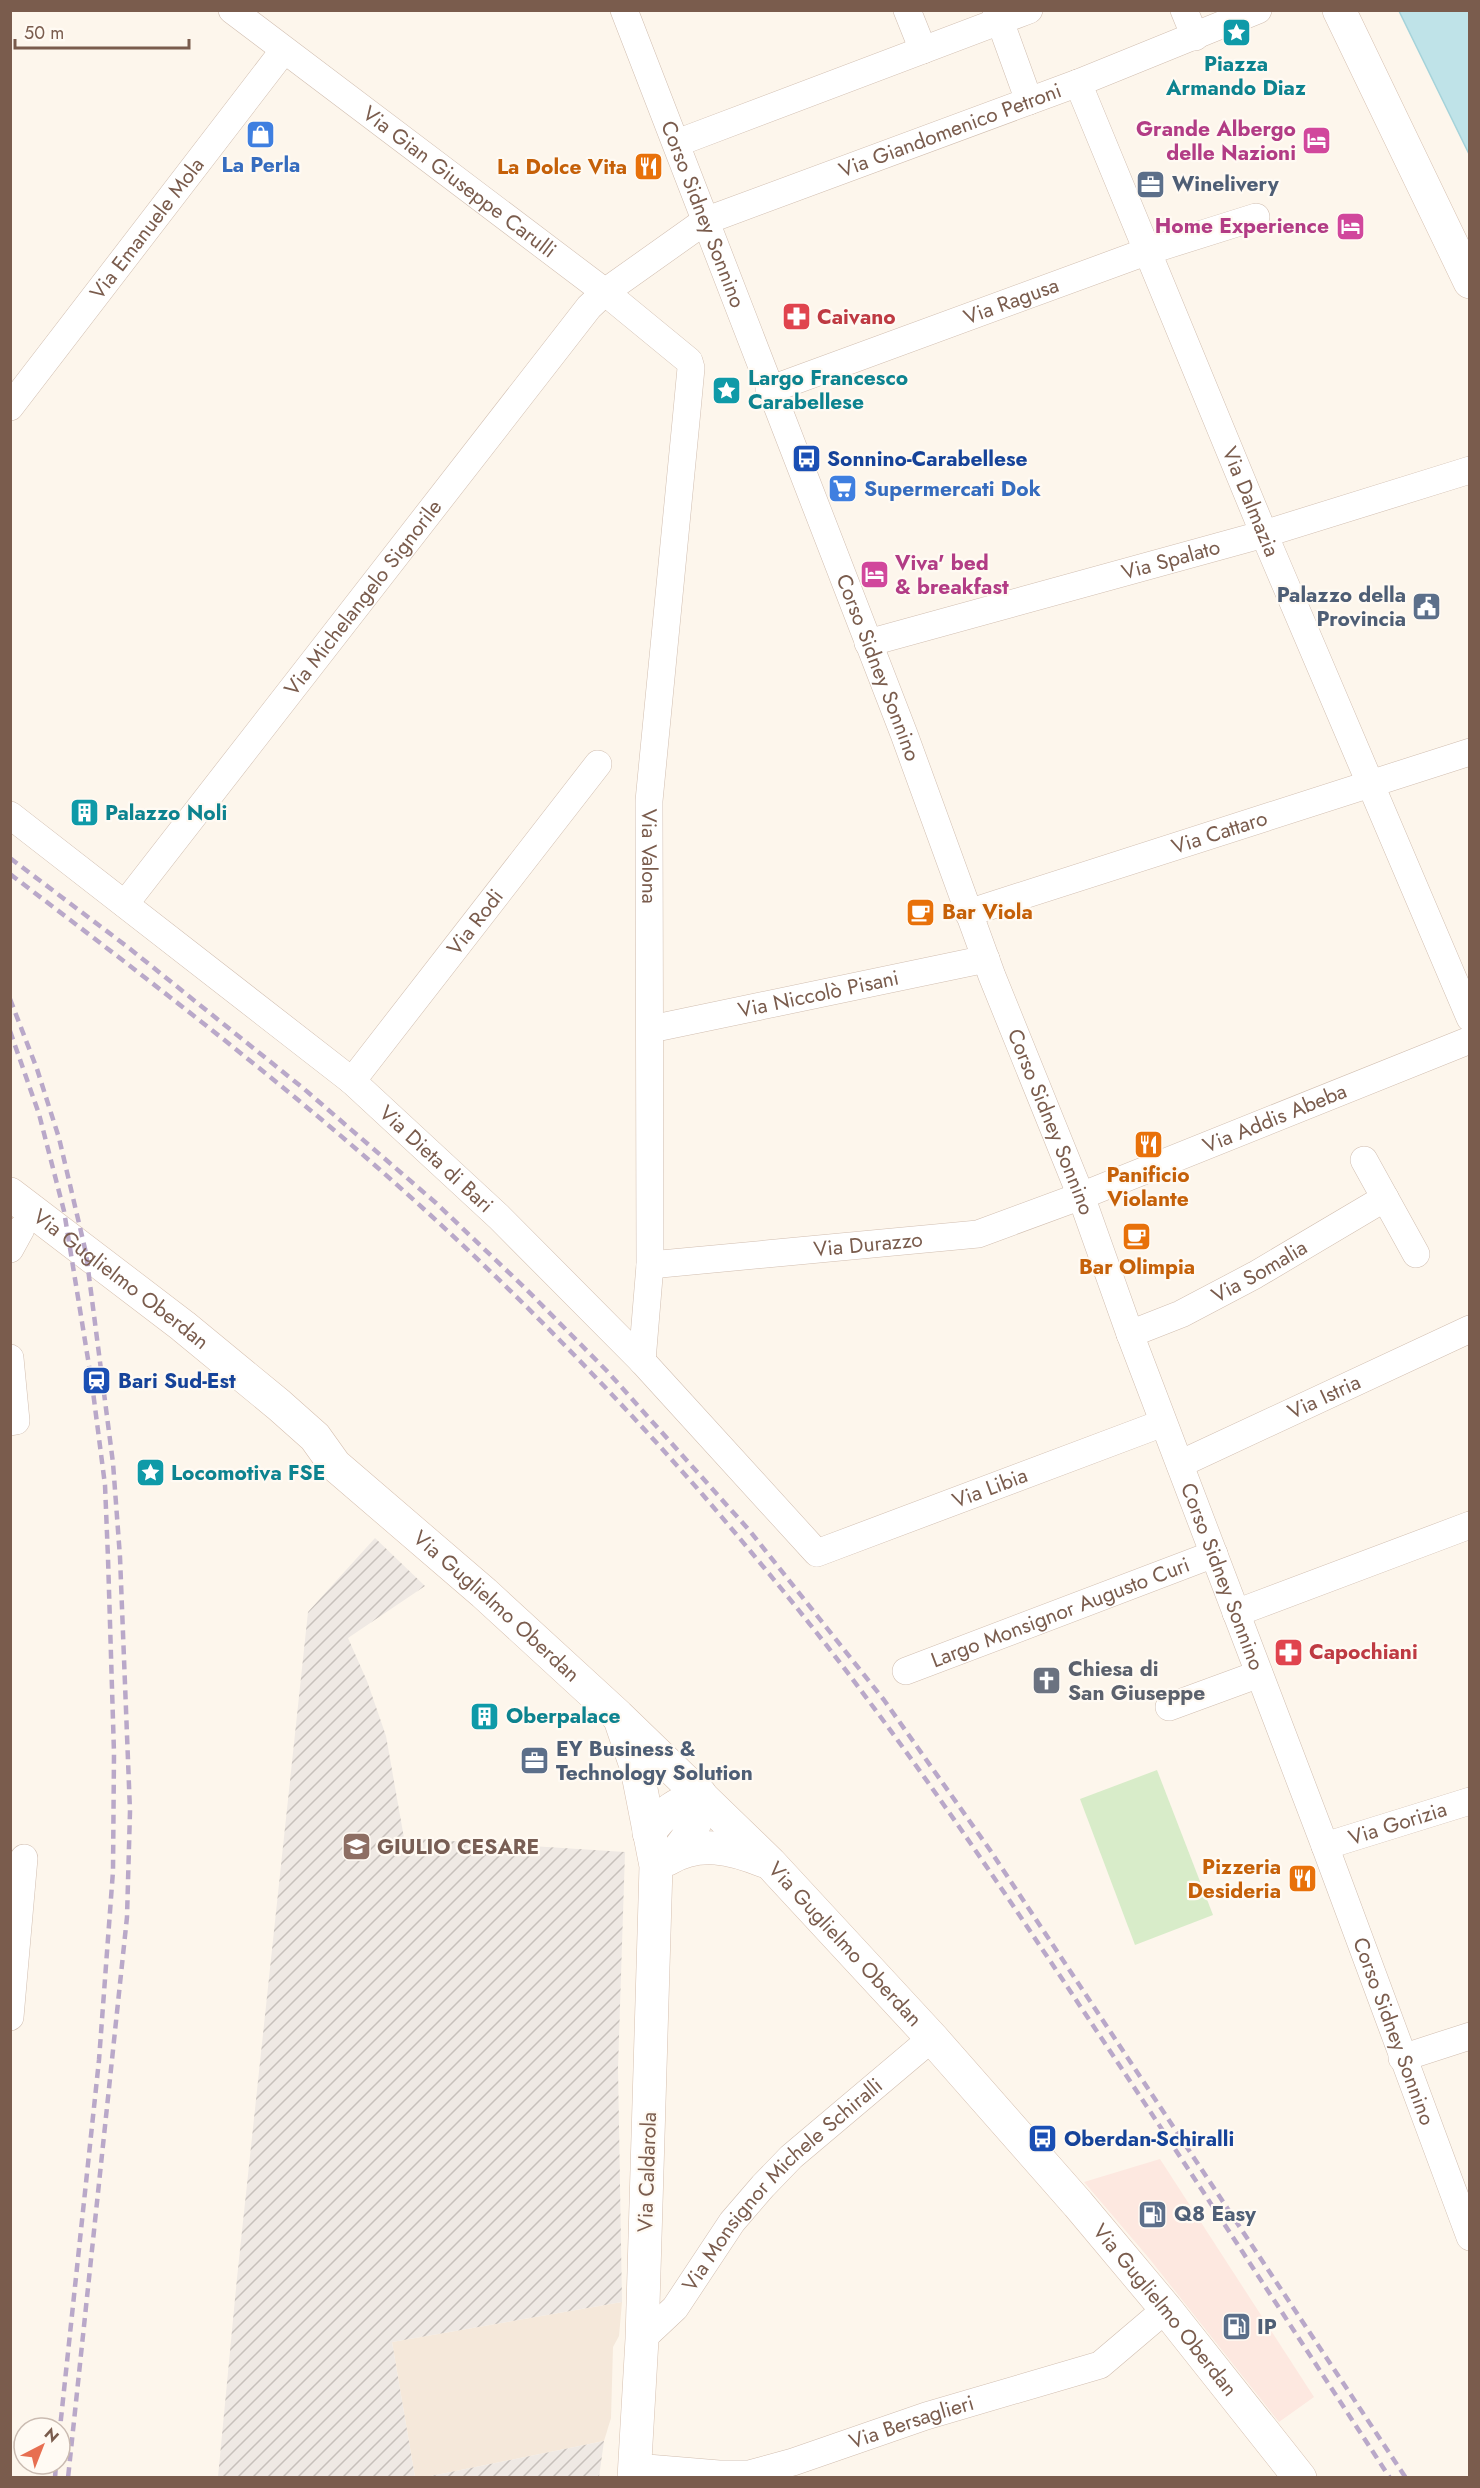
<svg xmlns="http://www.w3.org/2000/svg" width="1480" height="2488" viewBox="0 0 1480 2488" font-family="Jost,sans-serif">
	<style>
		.residential { fill: #f5e8da }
		.commercial { fill: #fde8e0 }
		.industrial { fill: url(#industrial-furrows) }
		.pitch { fill: #d8ecc9 }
		.water { fill: #bfe3e8; stroke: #a5d3da; stroke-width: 1.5 }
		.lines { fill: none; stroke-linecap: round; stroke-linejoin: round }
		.minor-casing { stroke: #d1beb0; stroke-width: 28 }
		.secondary-casing { stroke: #d6c0b0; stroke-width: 34 }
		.minor { stroke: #fff; stroke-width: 27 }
		.secondary { stroke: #fff; stroke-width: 33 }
		.rail { stroke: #b9a8c9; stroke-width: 4.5; stroke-dasharray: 9 6; stroke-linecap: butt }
		.labels { text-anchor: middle; stroke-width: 4.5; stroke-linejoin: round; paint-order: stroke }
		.culture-label { font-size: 21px; font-weight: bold; fill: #0d838f; stroke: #fffaf3; text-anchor: start }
		.hotel-label { font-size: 21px; font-weight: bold; fill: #b23c85; stroke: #fffaf3; text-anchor: end }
		.street-label { font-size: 21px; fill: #7a5c4d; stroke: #fffaf3 }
		.shop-label { font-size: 21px; font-weight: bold; fill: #366cbe; stroke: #fffaf3 }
		.food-label { font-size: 21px; font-weight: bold; fill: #c56008; stroke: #fffaf3; text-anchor: end }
		.service-label { font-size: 21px; font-weight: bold; fill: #4e5e75; stroke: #fffaf3; text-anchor: start }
		.health-label { font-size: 21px; font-weight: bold; fill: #be3a42; stroke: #fffaf3; text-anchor: start }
		.transit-label { font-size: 21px; font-weight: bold; fill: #164399; stroke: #fffaf3; text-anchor: start }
		.worship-label { font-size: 21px; font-weight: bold; fill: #5b616d; stroke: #fffaf3; text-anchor: start }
		.education-label { font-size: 21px; font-weight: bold; fill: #785e54; stroke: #fffaf3; text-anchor: start }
	</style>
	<defs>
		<pattern id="industrial-furrows" width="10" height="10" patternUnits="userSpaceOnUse" patternTransform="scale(1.5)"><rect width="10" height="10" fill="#efe9e4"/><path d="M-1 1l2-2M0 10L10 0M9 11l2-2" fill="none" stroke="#c7c0bb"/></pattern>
	</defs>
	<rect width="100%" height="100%" fill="#fdf6ec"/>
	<path class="residential" d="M622 2302 619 2336 613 2347 611 2418 604 2441 426 2477H415L392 2342Z"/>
	<path class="commercial" d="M1160 2159 1314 2397 1279 2422 1148 2257 1084 2182Z"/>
	<g class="industrial">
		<path d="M375 1538 425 1586 348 1638 367 1681 386 1736 404 1838 625 1852 618 2068 622 2302 392 2342 415 2477H218L237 2278 308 1612Z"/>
		<path d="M604 2441 599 2477H426Z"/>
	</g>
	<path class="pitch" d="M1157 1770 1213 1915 1135 1945 1080 1799Z"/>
	<path class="water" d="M1399 11H1469V154Z"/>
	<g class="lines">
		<defs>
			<g id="minor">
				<path id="s1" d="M232 10 605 292 689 361 691 368 686 421 649 801 650 1265 642 1361"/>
				<path id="s2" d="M624 10 904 734 992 976 1081 1196 1130 1334 1325 1846 1470 2237"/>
				<path d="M907 10 923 50"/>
				<path d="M996 10 1029 101"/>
				<path d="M1184 10 1195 37"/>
				<path id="s3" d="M1078 83 1264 534 1470 1018"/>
				<path d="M677 143 1029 10"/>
				<path id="s4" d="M769 390 1148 251 1256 217"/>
				<path id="s5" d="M10 407 284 50"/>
				<path id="s6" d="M868 643 1264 534 1470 470"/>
				<path id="s7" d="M10 815 352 1081 499 1217 642 1361 817 1553 1163 1423"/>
				<path id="s8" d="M125 904 589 307 605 292 705 221 1078 83 1258 10"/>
				<path id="s9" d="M968 913 1470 752"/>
				<path id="s10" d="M651 1029 986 959"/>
				<path id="s11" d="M352 1081 598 764"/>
				<path d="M1364 1160 1416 1254"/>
				<path d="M10 1249 21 1229"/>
				<path id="s12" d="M650 1265 978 1234 1081 1196 1470 1040"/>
				<path id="s13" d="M1130 1334 1181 1314 1255 1275 1385 1198"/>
				<path d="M10 1358 16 1421 10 1422"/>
				<path id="s14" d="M1180 1464 1470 1329"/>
				<path d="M1236 1613 1470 1525"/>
				<path id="s15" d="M906 1671 1214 1554"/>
				<path d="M1169 1707 1259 1674"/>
				<path id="s16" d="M1325 1846 1470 1801"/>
				<path d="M10 2017 24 1858"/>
				<path d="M1402 2058 1470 2036"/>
				<path id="s17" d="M642 2339 675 2308 732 2222 763 2186 791 2157 932 2038"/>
				<path id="s18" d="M635 2467 719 2474H749L793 2462 926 2416 1100 2365 1166 2309"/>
			</g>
			<g id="secondary">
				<path d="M1339 10 1470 282"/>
				<path id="s19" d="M10 1194 183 1326 279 1405 315 1437 335 1465 484 1593 618 1716 770 1863 932 2038 1078 2204 1166 2309 1300 2478"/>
				<path d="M621 1722 637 1769 656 1866 642 2339 634 2478"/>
				<path d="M649 1833C662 1812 678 1804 700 1794 699 1820 692 1835 674 1855"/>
				<path d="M668 1859C699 1840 732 1848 764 1861"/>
			</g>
		</defs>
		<use href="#minor" class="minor-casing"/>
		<use href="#secondary" class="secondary-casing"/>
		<use href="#minor" class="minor"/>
		<use href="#secondary" class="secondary"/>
		<g class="rail">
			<path d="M10 858 129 948 303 1088 436 1203 525 1288 607 1371 749 1530 884 1700 990 1850 1406 2478"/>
			<path d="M10 874C132 967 255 1061 370 1161 488 1264 600 1377 703 1495 761 1563 818 1632 871 1704 950 1810 1023 1920 1096 2030 1195 2178 1292 2328 1390 2478"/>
			<path d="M10 999 37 1069 59 1138 86 1253 113 1463 120 1557 130 1811 127 1917 68 2478"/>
			<path d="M10 1031 39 1114 64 1211 92 1384 105 1485 108 1558 114 1753 113 1871 99 2060 60 2428"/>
			<path d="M55 2478 56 2464"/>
		</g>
	</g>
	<defs>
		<symbol id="sight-square" viewBox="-11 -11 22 22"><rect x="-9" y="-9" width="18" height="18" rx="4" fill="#0f9aa8" stroke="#fffaf3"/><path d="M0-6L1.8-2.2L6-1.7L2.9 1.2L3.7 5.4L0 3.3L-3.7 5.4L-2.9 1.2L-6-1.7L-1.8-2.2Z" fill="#fff"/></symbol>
		<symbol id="shop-square" viewBox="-11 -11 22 22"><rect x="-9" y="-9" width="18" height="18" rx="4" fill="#3f7fe0" stroke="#fffaf3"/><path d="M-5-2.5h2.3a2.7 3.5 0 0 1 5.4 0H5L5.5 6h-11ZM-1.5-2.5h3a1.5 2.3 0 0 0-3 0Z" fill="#fff"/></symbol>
		<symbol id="hotel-square" viewBox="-11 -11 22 22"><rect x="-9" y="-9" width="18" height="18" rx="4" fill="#d1479c" stroke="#fffaf3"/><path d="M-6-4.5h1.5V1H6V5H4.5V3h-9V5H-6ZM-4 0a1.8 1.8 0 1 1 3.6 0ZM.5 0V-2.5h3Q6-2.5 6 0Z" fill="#fff"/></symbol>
		<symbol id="restaurant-square" viewBox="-11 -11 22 22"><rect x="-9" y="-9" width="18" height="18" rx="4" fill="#e8710a" stroke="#fffaf3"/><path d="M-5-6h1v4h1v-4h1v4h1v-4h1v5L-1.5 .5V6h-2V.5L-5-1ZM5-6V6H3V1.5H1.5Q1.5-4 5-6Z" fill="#fff"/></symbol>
		<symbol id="office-square" viewBox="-11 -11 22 22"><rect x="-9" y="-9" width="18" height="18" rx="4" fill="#5c6f8a" stroke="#fffaf3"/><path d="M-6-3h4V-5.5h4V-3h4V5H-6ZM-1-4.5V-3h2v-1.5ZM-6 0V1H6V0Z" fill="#fff"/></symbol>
		<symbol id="pharmacy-square" viewBox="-11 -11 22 22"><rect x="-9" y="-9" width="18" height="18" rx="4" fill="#e0444e" stroke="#fffaf3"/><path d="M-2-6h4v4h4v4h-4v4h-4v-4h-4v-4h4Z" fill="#fff"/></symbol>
		<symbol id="bus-square" viewBox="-11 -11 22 22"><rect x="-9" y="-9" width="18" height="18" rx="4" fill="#1a4fb4" stroke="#fffaf3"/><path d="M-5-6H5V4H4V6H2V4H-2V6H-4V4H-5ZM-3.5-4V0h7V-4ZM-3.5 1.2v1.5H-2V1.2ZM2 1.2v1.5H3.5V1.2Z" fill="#fff"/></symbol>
		<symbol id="supermarket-square" viewBox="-11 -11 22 22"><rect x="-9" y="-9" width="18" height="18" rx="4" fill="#3f7fe0" stroke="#fffaf3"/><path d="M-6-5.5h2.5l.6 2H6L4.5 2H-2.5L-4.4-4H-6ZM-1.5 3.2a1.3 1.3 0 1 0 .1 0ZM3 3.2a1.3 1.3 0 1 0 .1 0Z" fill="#fff"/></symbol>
		<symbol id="civic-square" viewBox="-11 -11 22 22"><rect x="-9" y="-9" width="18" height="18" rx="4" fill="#5c6f8a" stroke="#fffaf3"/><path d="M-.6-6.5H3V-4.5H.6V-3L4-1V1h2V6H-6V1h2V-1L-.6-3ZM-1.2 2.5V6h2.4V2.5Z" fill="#fff"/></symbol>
		<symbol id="building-square" viewBox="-11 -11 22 22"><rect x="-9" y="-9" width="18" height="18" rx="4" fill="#0f9aa8" stroke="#fffaf3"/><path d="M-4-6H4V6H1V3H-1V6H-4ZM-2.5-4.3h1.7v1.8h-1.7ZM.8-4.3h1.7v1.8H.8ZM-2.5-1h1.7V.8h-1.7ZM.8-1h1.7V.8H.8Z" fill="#fff"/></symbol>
		<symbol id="cafe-square" viewBox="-11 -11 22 22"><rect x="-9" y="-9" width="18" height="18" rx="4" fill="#e8710a" stroke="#fffaf3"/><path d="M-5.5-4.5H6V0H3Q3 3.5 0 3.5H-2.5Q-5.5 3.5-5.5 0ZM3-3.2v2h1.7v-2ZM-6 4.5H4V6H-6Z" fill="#fff"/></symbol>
		<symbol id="station-square" viewBox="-11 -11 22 22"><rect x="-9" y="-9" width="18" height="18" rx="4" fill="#1a4fb4" stroke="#fffaf3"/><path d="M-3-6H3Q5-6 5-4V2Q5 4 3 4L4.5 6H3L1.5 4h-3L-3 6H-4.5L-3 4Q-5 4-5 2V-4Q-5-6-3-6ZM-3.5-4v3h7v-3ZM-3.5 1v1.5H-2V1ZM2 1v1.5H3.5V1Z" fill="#fff"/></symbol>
		<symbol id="church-square" viewBox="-11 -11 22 22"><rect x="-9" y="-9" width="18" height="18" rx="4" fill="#6b7280" stroke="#fffaf3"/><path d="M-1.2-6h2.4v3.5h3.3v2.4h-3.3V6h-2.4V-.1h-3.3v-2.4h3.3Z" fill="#fff"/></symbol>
		<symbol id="school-square" viewBox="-11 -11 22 22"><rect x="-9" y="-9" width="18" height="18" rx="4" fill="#8d6e63" stroke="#fffaf3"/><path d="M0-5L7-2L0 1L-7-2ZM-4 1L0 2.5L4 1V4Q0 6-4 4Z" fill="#fff"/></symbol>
		<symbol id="fuel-square" viewBox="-11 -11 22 22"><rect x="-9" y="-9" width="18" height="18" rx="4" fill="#5c6f8a" stroke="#fffaf3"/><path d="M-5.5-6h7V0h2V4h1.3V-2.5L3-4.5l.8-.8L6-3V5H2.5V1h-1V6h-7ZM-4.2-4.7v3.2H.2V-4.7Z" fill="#fff"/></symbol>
	</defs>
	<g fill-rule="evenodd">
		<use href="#sight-square" x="1220" y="16" width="33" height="33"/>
		<use href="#shop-square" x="244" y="118" width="33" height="33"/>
		<use href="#hotel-square" x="1300" y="124" width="33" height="33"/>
		<use href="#restaurant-square" x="632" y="150" width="33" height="33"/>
		<use href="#office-square" x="1134" y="168" width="33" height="33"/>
		<use href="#hotel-square" x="1334" y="210" width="33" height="33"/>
		<use href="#pharmacy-square" x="780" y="300" width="33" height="33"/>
		<use href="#sight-square" x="710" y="374" width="33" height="33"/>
		<use href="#bus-square" x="790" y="442" width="33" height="33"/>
		<use href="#supermarket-square" x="826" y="472" width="33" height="33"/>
		<use href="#hotel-square" x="858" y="558" width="33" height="33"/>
		<use href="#civic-square" x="1410" y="590" width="33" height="33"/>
		<use href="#building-square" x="68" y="796" width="33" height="33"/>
		<use href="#cafe-square" x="904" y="896" width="33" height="33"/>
		<use href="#restaurant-square" x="1132" y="1128" width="33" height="33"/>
		<use href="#cafe-square" x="1120" y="1220" width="33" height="33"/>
		<use href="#station-square" x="80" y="1364" width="33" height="33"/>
		<use href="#sight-square" x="134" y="1456" width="33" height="33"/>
		<use href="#pharmacy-square" x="1272" y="1636" width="33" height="33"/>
		<use href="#church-square" x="1030" y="1664" width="33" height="33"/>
		<use href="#building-square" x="468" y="1700" width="33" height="33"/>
		<use href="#office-square" x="518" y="1744" width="33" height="33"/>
		<use href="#school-square" x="340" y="1830" width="33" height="33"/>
		<use href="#restaurant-square" x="1286" y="1862" width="33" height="33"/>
		<use href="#bus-square" x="1026" y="2122" width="33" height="33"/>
		<use href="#fuel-square" x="1136" y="2198" width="33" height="33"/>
		<use href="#fuel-square" x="1220" y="2310" width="33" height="33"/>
	</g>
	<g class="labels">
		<g class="culture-label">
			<text x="1236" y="71" text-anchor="middle">Piazza<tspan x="1236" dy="24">Armando Diaz</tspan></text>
			<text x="748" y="385">Largo Francesco<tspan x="748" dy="24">Carabellese</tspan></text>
			<text x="105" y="820">Palazzo Noli</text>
			<text x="171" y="1480">Locomotiva FSE</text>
			<text x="506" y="1723">Oberpalace</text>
		</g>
		<g class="hotel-label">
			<text x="1296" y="136">Grande Albergo<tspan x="1296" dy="24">delle Nazioni</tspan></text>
			<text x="1329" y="233">Home Experience</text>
			<text x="895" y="570" text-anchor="start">Viva' bed<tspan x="895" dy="24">&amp; breakfast</tspan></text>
		</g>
		<g class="street-label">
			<text dy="7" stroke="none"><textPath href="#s8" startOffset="1162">Via Giandomenico Petroni</textPath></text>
			<text dy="7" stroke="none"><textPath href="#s1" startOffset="285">Via Gian Giuseppe Carulli</textPath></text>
			<text dy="7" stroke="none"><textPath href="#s2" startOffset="219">Corso Sidney Sonnino</textPath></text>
			<text dy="7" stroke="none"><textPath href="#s5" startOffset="225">Via Emanuele Mola</textPath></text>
			<text dy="7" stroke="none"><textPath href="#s4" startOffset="258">Via Ragusa</textPath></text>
			<text dy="7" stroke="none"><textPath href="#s3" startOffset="453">Via Dalmazia</textPath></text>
			<text dy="7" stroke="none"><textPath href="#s6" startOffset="314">Via Spalato</textPath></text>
			<text dy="7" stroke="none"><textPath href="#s8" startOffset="388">Via Michelangelo Signorile</textPath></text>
			<text dy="7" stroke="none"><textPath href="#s2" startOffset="705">Corso Sidney Sonnino</textPath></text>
			<text dy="7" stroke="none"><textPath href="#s9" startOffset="264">Via Cattaro</textPath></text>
			<text dy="7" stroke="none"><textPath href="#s1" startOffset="1074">Via Valona</textPath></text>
			<text dy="7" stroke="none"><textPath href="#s11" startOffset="201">Via Rodi</textPath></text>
			<text dy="7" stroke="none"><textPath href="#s10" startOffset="171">Via Niccolò Pisani</textPath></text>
			<text dy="7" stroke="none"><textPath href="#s12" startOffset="648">Via Addis Abeba</textPath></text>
			<text dy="7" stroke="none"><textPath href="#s2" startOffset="1191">Corso Sidney Sonnino</textPath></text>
			<text dy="7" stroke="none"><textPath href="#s7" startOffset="548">Via Dieta di Bari</textPath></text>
			<text dy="7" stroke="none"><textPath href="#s12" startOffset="219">Via Durazzo</textPath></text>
			<text dy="7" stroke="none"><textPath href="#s13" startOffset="144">Via Somalia</textPath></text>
			<text dy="7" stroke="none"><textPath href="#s19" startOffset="140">Via Guglielmo Oberdan</textPath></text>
			<text dy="7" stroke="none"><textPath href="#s14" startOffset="159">Via Istria</textPath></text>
			<text dy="7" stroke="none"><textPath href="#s7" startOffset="1281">Via Libia</textPath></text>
			<text dy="7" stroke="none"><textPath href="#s2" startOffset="1677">Corso Sidney Sonnino</textPath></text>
			<text dy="7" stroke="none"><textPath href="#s19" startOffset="639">Via Guglielmo Oberdan</textPath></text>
			<text dy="7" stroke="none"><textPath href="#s15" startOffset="165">Largo Monsignor Augusto Curi</textPath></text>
			<text dy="7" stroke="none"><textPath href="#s16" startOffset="76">Via Gorizia</textPath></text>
			<text dy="7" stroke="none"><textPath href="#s19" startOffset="1125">Via Guglielmo Oberdan</textPath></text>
			<text dy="7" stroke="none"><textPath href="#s2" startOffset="2163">Corso Sidney Sonnino</textPath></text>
			<text transform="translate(647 2172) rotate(-88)" y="7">Via Caldarola</text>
			<text dy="7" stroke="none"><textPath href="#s17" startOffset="210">Via Monsignor Michele Schiralli</textPath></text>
			<text dy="7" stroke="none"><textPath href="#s19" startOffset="1611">Via Guglielmo Oberdan</textPath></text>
			<text dy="7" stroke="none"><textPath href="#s18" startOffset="285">Via Bersaglieri</textPath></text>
		</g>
		<g class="shop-label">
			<text x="261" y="172">La Perla</text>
			<text x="864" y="496" text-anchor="start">Supermercati Dok</text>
		</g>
		<g class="food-label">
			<text x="627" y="174">La Dolce Vita</text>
			<text x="942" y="919" text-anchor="start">Bar Viola</text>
			<text x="1148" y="1182" text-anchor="middle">Panificio<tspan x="1148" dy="24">Violante</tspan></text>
			<text x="1137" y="1274" text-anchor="middle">Bar Olimpia</text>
			<text x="1281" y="1874">Pizzeria<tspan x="1281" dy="24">Desideria</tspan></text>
		</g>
		<g class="service-label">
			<text x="1172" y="191">Winelivery</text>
			<text x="1406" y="602" text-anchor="end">Palazzo della<tspan x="1406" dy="24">Provincia</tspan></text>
			<text x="556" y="1756">EY Business &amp;<tspan x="556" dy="24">Technology Solution</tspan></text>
			<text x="1174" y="2221">Q8 Easy</text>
			<text x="1257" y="2334">IP</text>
		</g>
		<g class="health-label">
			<text x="817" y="324">Caivano</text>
			<text x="1309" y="1659">Capochiani</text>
		</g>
		<g class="transit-label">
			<text x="827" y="466">Sonnino-Carabellese</text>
			<text x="118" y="1388">Bari Sud-Est</text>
			<text x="1064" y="2146">Oberdan-Schiralli</text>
		</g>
		<g class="worship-label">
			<text x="1068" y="1676">Chiesa di<tspan x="1068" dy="24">San Giuseppe</tspan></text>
		</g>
		<g class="education-label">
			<text x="377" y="1854">GIULIO CESARE</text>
		</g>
	</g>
	<rect width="1480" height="2488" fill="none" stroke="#7a5c4d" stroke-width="24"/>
	<g transform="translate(42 2446) rotate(42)"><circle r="28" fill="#fffaf3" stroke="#cabbb1" stroke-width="1.5"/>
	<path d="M0-4.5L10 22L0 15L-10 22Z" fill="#e76f51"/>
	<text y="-9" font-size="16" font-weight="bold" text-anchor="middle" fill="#7a5c4d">N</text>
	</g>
	<path d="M15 39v9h174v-9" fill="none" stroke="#7a5c4d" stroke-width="3"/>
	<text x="24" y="39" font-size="18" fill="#7a5c4d" stroke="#fffaf3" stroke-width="4.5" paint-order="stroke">50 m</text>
</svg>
